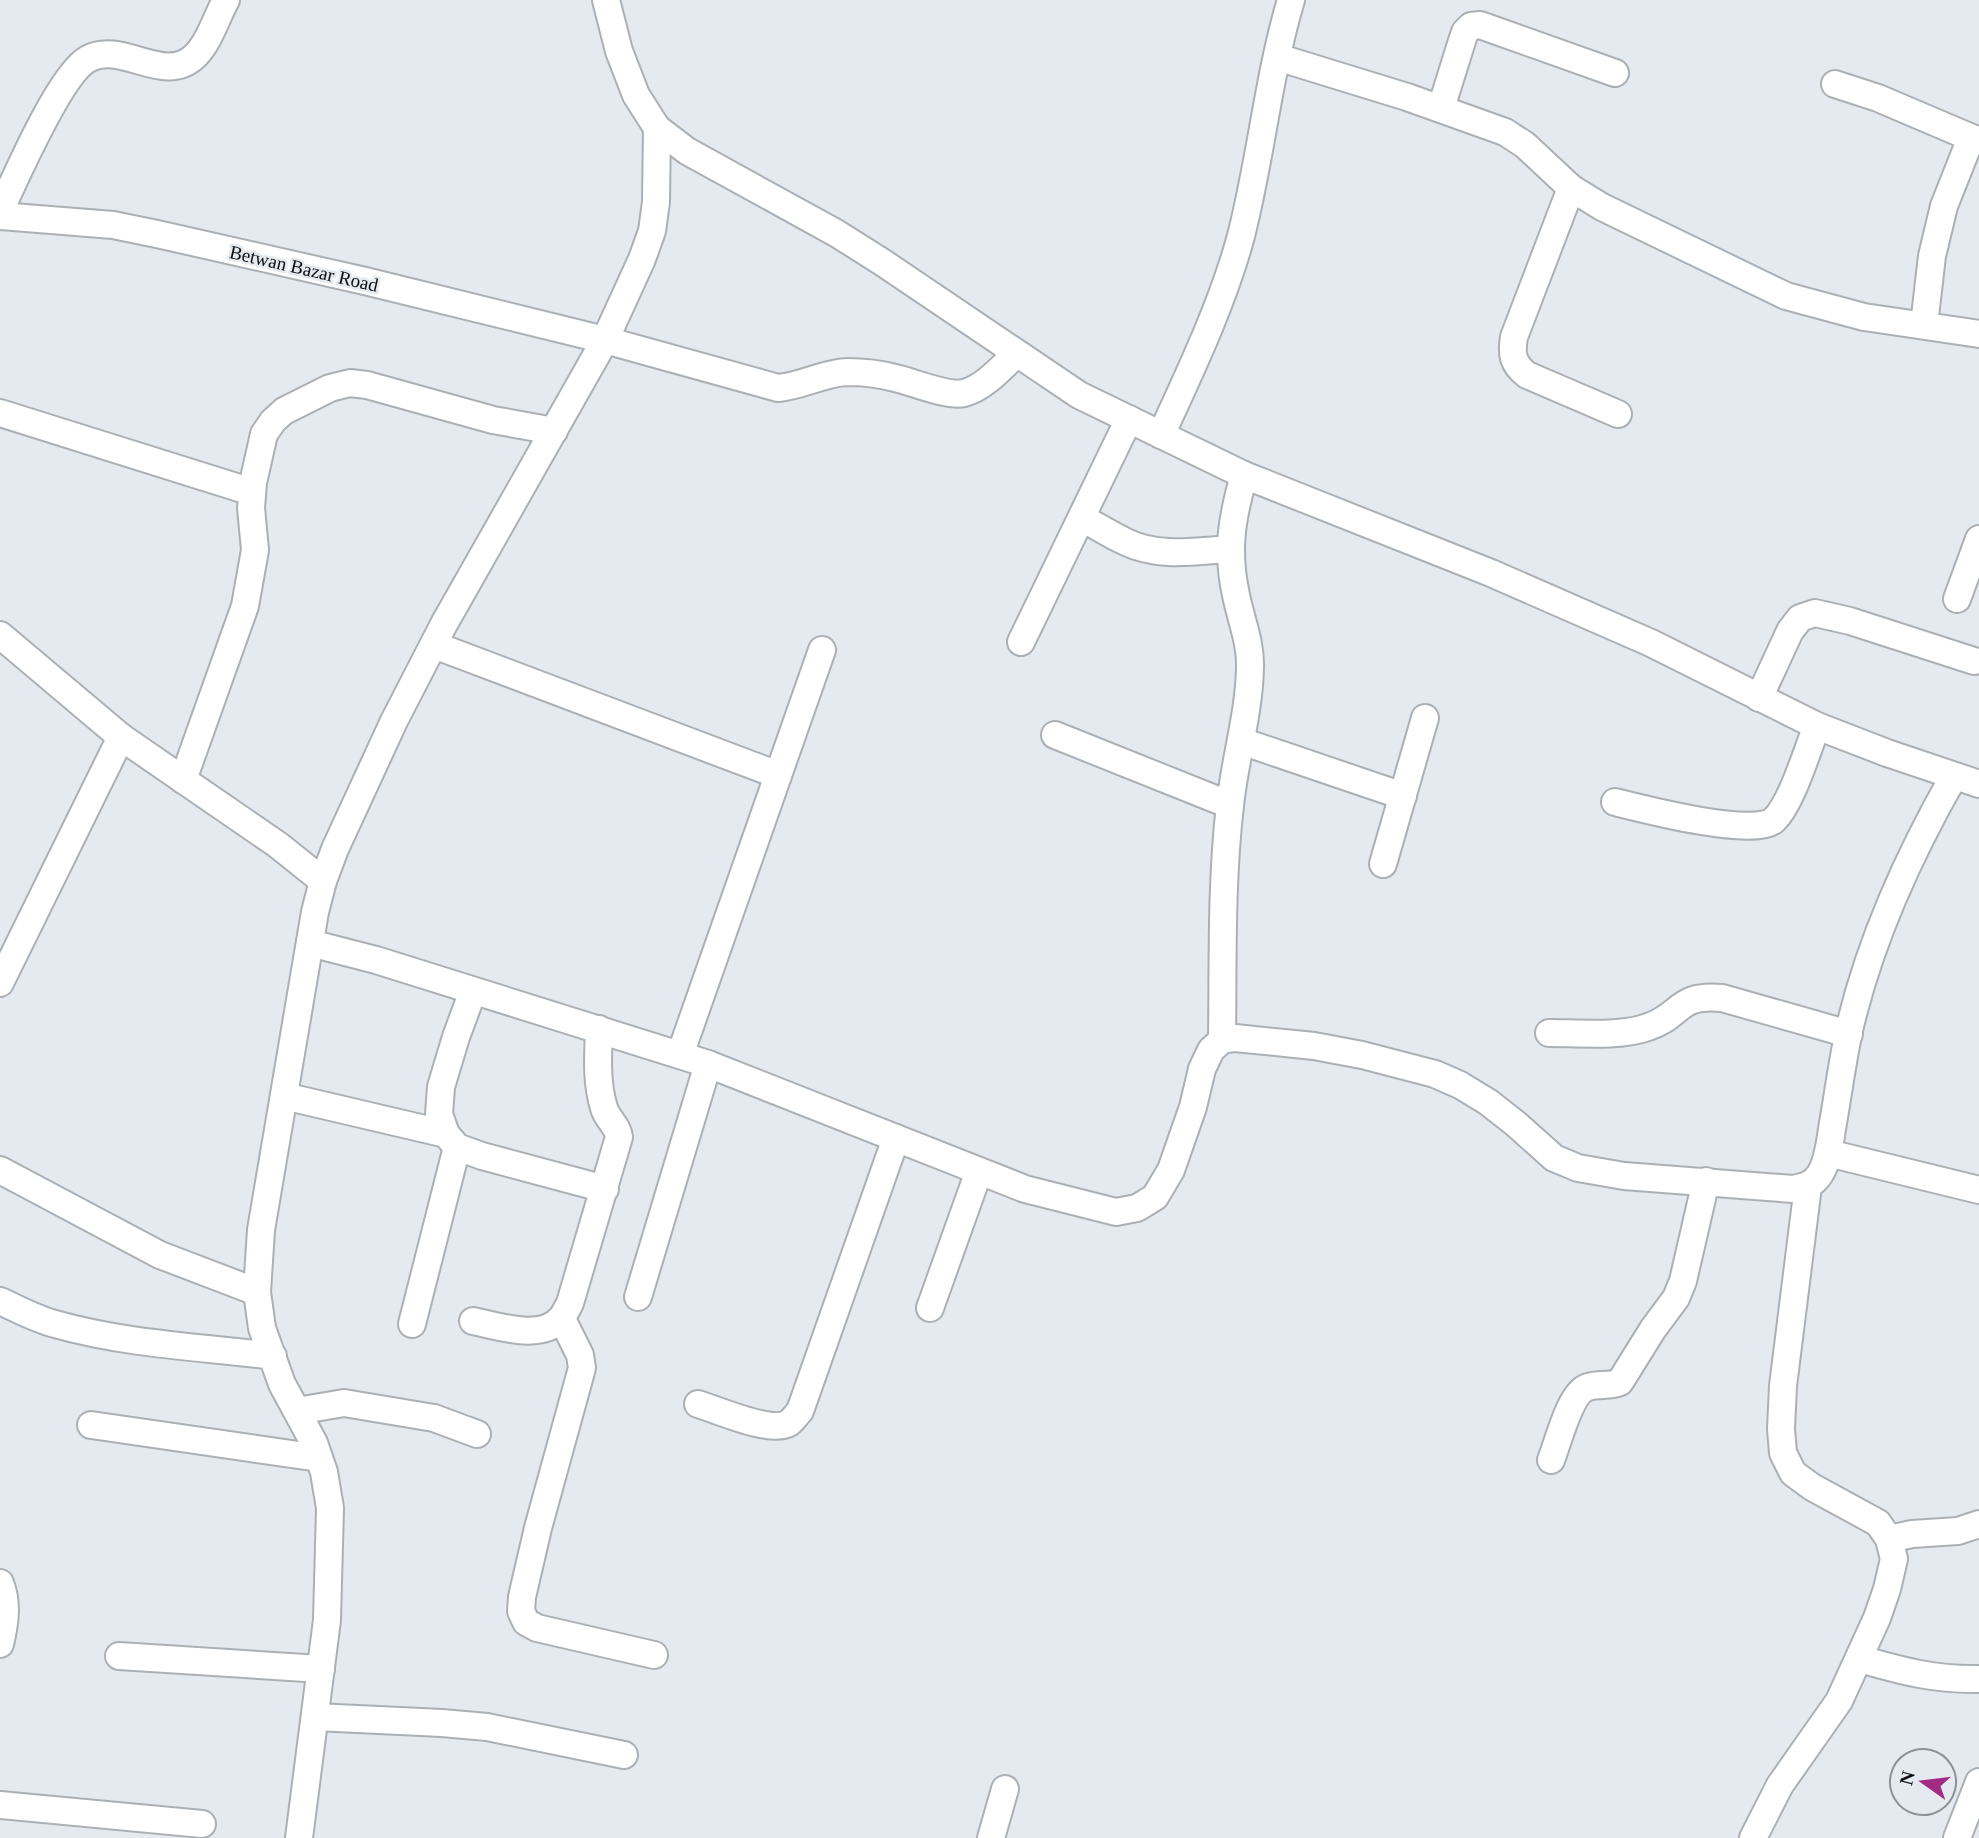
<svg xmlns="http://www.w3.org/2000/svg" width="1979" height="1838" viewBox="0 0 1979 1838" font-family="Georgia,serif">
	<style>
		.lines { fill: none; stroke-linecap: round; stroke-linejoin: round }
		.minor-casing { stroke: #abb0b5; stroke-width: 30 }
		.minor { stroke: #fff; stroke-width: 26 }
		.labels { text-anchor: middle; stroke-width: 5; stroke-linejoin: round; paint-order: stroke }
		.street-label { font-size: 19px; fill: #0d0f11; stroke: #e4eaef }
	</style>
	<rect width="100%" height="100%" fill="#e4eaef"/>
	<g class="lines">
		<defs>
			<g id="minor">
				<path d="M606 0 619 51 636 95 657 128 687 151 836 233 882 262 1079 395 1244 475 1491 573 1651 643 1817 726 1887 753 1979 784"/>
				<path d="M1277 57 1407 97 1505 132 1525 145 1571 188 1602 207 1786 296 1864 317 1979 334"/>
				<path d="M1835 84 1878 98 1979 141"/>
				<path d="M1441 108 1462 41 1465 32 1471 26 1480 25 1494 30 1615 73"/>
				<path d="M1571 188 1514 337C1511 355 1513 364 1527 375L1618 414"/>
				<path d="M0 211C15 179 60 74 88 59 122 40 164 86 195 56 210 41 216 18 226 0"/>
				<path d="M0 216 113 225 157 234 365 281 605 340 778 388C802 386 823 373 847 372 863 372 880 374 895 378 914 382 946 397 964 393 984 388 1002 367 1016 354"/>
				<path d="M1924 325 1932 256 1944 206 1971 138"/>
				<path d="M0 413 252 492"/>
				<path d="M1161 435C1190 372 1223 303 1241 236 1261 158 1268 77 1291 0"/>
				<path d="M1082 518C1097 526 1111 535 1126 542 1159 558 1196 551 1230 549"/>
				<path d="M1957 599 1979 539"/>
				<path d="M0 635 121 737 278 845 323 881"/>
				<path d="M1021 642 1129 419"/>
				<path d="M434 645 778 775"/>
				<path d="M1759 698 1790 631 1800 618 1815 613 1850 621 1974 661"/>
				<path d="M1055 735 1230 805"/>
				<path d="M1241 741 1403 796"/>
				<path d="M183 780 245 606 255 550 251 508 253 483 264 434 273 421 284 411 330 388 350 383 367 385 493 420 554 431"/>
				<path d="M1615 802C1643 809 1755 838 1774 820 1792 803 1807 750 1817 726"/>
				<path d="M1383 864 1425 718"/>
				<path d="M310 943 376 960 708 1064 1025 1189 1116 1212 1137 1208 1155 1197 1171 1170 1193 1107 1202 1069 1211 1050 1222 1040 1235 1038 1314 1046 1362 1055 1435 1074 1460 1085 1488 1102 1516 1124 1554 1158 1578 1168 1624 1176 1793 1189C1804 1187 1813 1185 1820 1174 1829 1160 1830 1139 1833 1123 1839 1089 1843 1055 1851 1022 1872 936 1910 853 1954 776"/>
				<path d="M0 983 121 737"/>
				<path d="M473 991 456 1037 441 1087 439 1114 446 1134 457 1147 482 1156 605 1189"/>
				<path d="M1549 1033C1578 1033 1621 1037 1648 1027 1683 1015 1676 994 1722 998L1849 1034"/>
				<path d="M1222 1040C1223 962 1221 883 1230 805 1235 759 1249 714 1250 668 1251 643 1241 620 1236 595 1226 550 1232 518 1244 475"/>
				<path d="M680 1055 822 650"/>
				<path d="M284 1096 446 1134"/>
				<path d="M1828 1153 1979 1190"/>
				<path d="M0 1170 160 1255 257 1292"/>
				<path d="M638 1297 708 1064"/>
				<path d="M0 1301C18 1309 36 1319 55 1324 125 1344 201 1347 273 1356"/>
				<path d="M930 1308 979 1171"/>
				<path d="M562 1319 580 1355 582 1368 538 1528 522 1597 521 1611 526 1622 537 1628 654 1655"/>
				<path d="M473 1321C498 1326 543 1342 562 1317 565 1313 568 1307 570 1303L619 1137C618 1126 607 1119 604 1108 596 1082 598 1056 599 1029"/>
				<path d="M412 1324 457 1147"/>
				<path d="M698 1404C718 1410 771 1434 789 1423 793 1420 797 1414 800 1411L896 1138"/>
				<path d="M297 1411 344 1403 434 1418 477 1434"/>
				<path d="M91 1425 319 1458"/>
				<path d="M1551 1460C1558 1443 1570 1392 1588 1387 1599 1383 1609 1387 1620 1382L1653 1329 1676 1298 1683 1281 1706 1181"/>
				<path d="M1889 1539 1912 1534 1958 1531 1979 1524"/>
				<path d="M0 1583C8 1603 5 1623 0 1644"/>
				<path d="M119 1656 321 1669"/>
				<path d="M1860 1659C1902 1671 1935 1680 1979 1679"/>
				<path d="M315 1717 442 1723 487 1727 624 1755"/>
				<path d="M0 1805 202 1824"/>
				<path d="M299 1838 327 1620 330 1508 324 1472 314 1443 282 1384 262 1328 257 1292 261 1230 315 912 323 881 335 849 394 721 444 624 605 340 642 259 652 231 656 202 657 128"/>
				<path d="M991 1838 1005 1789"/>
				<path d="M1753 1838 1780 1785 1839 1701 1877 1618 1887 1589 1894 1559 1889 1539 1878 1523 1812 1487 1793 1473 1783 1453 1781 1429 1783 1386 1808 1186"/>
				<path d="M1957 1838 1979 1782"/>
			</g>
		</defs>
		<use href="#minor" class="minor-casing"/>
		<use href="#minor" class="minor"/>
	</g>
	<g class="labels">
		<g class="street-label">
			<text transform="translate(304 268) rotate(13)" y="7">Betwan Bazar Road</text>
		</g>
	</g>
	<g transform="translate(1923 1782) rotate(284)"><circle r="33" fill="#e4eaef" stroke="#8e9296" stroke-width="2"/>
	<path d="M0-5L12 26L0 18L-12 26Z" fill="#a22c84"/>
	<text y="-10" font-size="19" font-weight="bold" text-anchor="middle" fill="#0d0f11">N</text>
	</g>
</svg>
